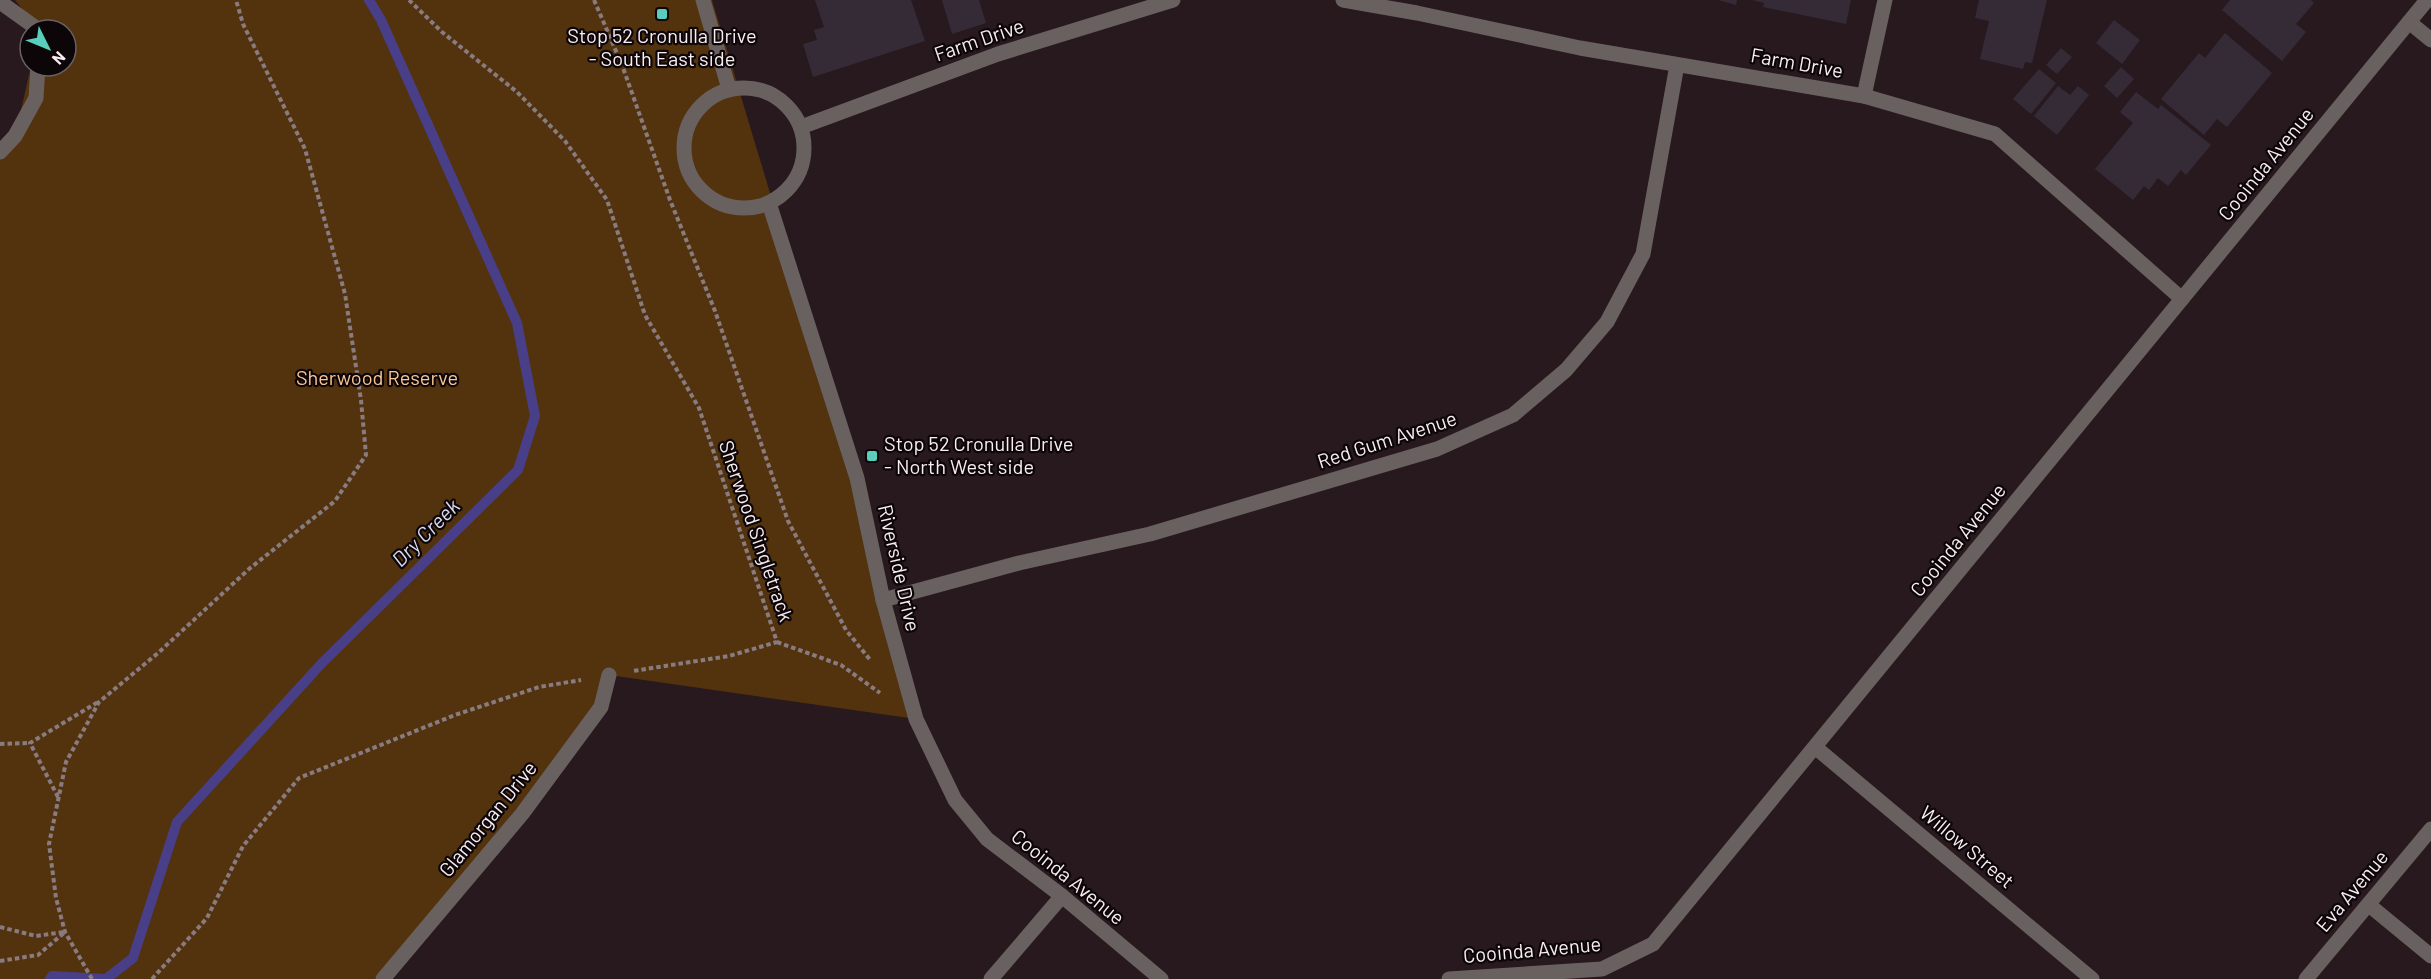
<svg xmlns="http://www.w3.org/2000/svg" width="2431" height="979" viewBox="0 0 2431 979" font-family="Barlow,sans-serif">
	<style>
		.green { fill: #53320e }
		.lines { fill: none; stroke-linecap: round; stroke-linejoin: round }
		.stream { stroke: #483f88; stroke-width: 10 }
		.building { fill: #352b37 }
		.path { stroke: #897c81; stroke-width: 4; stroke-dasharray: 4.5 3; stroke-linecap: butt }
		.minor { stroke: #69615f; stroke-width: 15 }
		.poi-dot { fill: #5acebd; stroke: #0c0608; stroke-width: 2 }
		.labels { text-anchor: middle; stroke-width: 4.5; stroke-linejoin: round; paint-order: stroke }
		.poi-label { font-size: 20px; fill: #f8edf1; stroke: #0c0608 }
		.street-label { font-size: 20px; fill: #f8edf1; stroke: #0c0608 }
		.park-label { font-size: 20px; fill: #fbc695; stroke: #0c0608 }
		.water-label { font-size: 21px; font-style: italic; fill: #d9d9ef; stroke: #0c0608 }
	</style>
	<rect width="100%" height="100%" fill="#27191e"/>
	<path class="green" d="M15 0H712L841 429 916 719 609 675 601 707 383 979H0V153L15 136 31 66H66V30H39Z"/>
	<g class="lines">
		<path class="stream" d="M50 979 52 976 106 979 133 958 177 822 322 663 518 470 535 416 517 323 381 20 369 0"/>
	</g>
	<g class="building">
		<path d="M815 0H911L925 41 813 77 803 44 817 40 814 30 824 27Z"/>
		<path d="M942 0H979L986 23 952 34Z"/>
		<path d="M1718 0H1737L1736 5Z"/>
		<path d="M1752 0H1851L1846 24 1763 7 1764 3Z"/>
		<path d="M1979 0H2047L2032 63 2025 62 2023 69 1980 59 1989 21 1975 18Z"/>
		<path d="M2230 0H2311L2314 3 2296 24 2306 32 2282 61 2222 10Z"/>
		<path d="M2114 20 2140 40 2122 64 2096 43Z"/>
		<path d="M2225 33 2272 73 2227 127 2217 119 2204 135 2161 99 2199 53 2205 58Z"/>
		<path d="M2061 48 2072 57 2057 74 2046 65Z"/>
		<path d="M2121 67 2134 79 2117 98 2104 86Z"/>
		<path d="M2039 69 2056 83 2031 114 2013 99Z"/>
		<path d="M2058 86 2070 95 2078 86 2089 95 2057 135 2034 116Z"/>
		<path d="M2136 92 2158 109 2161 105 2211 145 2186 175 2181 170 2168 186 2158 178 2149 190 2144 186 2133 200 2095 169 2133 123 2120 112Z"/>
	</g>
	<g class="lines">
		<g class="path">
			<path d="M409 0 442 32 517 92 565 141 607 200 645 315 699 408 777 642 729 656 633 671"/>
			<path d="M594 0 622 65 670 200 715 311 788 521 846 630 871 661"/>
			<path d="M777 642 841 665 880 693"/>
			<path d="M0 744 30 743"/>
			<path d="M58 797 30 743 98 702"/>
			<path d="M0 927 36 936 64 932"/>
			<path d="M0 961 38 955 65 932"/>
			<path d="M92 979 65 932 56 898 49 844 66 762 99 702 158 653 249 569 335 501 366 455 361 400 345 294 305 149 243 24 236 0"/>
			<path d="M152 979 207 918 243 846 299 778 455 715 539 687 581 680"/>
		</g>
		<g class="minor">
			<path d="M703 0 729 89"/>
			<path d="M1343 0 1417 13 1580 48 1864 96 1995 134 2182 299"/>
			<path d="M0 2 39 30"/>
			<path d="M2409 22 2431 40"/>
			<circle cx="744" cy="148" r="60"/>
			<path d="M1864 96 1885 0"/>
			<path d="M801 127 998 54 1173 0"/>
			<path d="M0 152 15 136 36 98 38 66"/>
			<path d="M769 203 857 478 883 600 916 719 955 800 987 839 1062 896 1161 979"/>
			<path d="M883 600 1019 563 1150 534 1437 449 1513 415 1566 370 1607 322 1643 254 1677 65"/>
			<path d="M1815 747 2092 979"/>
			<path d="M2369 905 2431 956"/>
			<path d="M383 979 522 814 601 707 609 675"/>
			<path d="M991 979 1062 896"/>
			<path d="M1449 979 1602 969 1653 944 2427 0"/>
			<path d="M2306 979 2431 829"/>
		</g>
	</g>
	<g class="poi-dot">
		<rect x="656" y="8" width="12" height="12" rx="3"/>
		<rect x="866" y="450" width="12" height="12" rx="3"/>
	</g>
	<g class="labels">
		<g class="poi-label">
			<text x="662" y="43">Stop 52 Cronulla Drive<tspan x="662" dy="23">- South East side</tspan></text>
			<text x="884" y="451" text-anchor="start">Stop 52 Cronulla Drive<tspan x="884" dy="23">- North West side</tspan></text>
		</g>
		<g class="street-label">
			<text transform="translate(979 40) rotate(-19)" y="7">Farm Drive</text>
			<text transform="translate(1797 63) rotate(10)" y="7">Farm Drive</text>
			<text transform="translate(2266 164) rotate(-51)" y="7">Cooinda Avenue</text>
			<text transform="translate(1387 440) rotate(-18)" y="7">Red Gum Avenue</text>
			<text transform="translate(756 531) rotate(71)" y="7">Sherwood Singletrack</text>
			<text transform="translate(1958 540) rotate(-51)" y="7">Cooinda Avenue</text>
			<text transform="translate(899 568) rotate(77)" y="7">Riverside Drive</text>
			<text transform="translate(488 819) rotate(-51)" y="7">Glamorgan Drive</text>
			<text transform="translate(1967 847) rotate(40)" y="7">Willow Street</text>
			<text transform="translate(1068 877) rotate(39)" y="7">Cooinda Avenue</text>
			<text transform="translate(2352 891) rotate(-50)" y="7">Eva Avenue</text>
			<text transform="translate(1532 950) rotate(-5)" y="7">Cooinda Avenue</text>
		</g>
		<g class="park-label">
			<text x="377" y="385">Sherwood Reserve</text>
		</g>
		<g class="water-label">
			<text transform="translate(426 533) rotate(-45)" y="7">Dry Creek</text>
		</g>
	</g>
	<g transform="translate(48 48) rotate(133)"><circle r="28" fill="#0c0608" stroke="#6a6265" stroke-width="1.5"/>
	<path d="M0-4.5L10 22L0 15L-10 22Z" fill="#5acebd"/>
	<text y="-9" font-size="16" font-weight="bold" text-anchor="middle" fill="#f8edf1">N</text>
	</g>
</svg>
